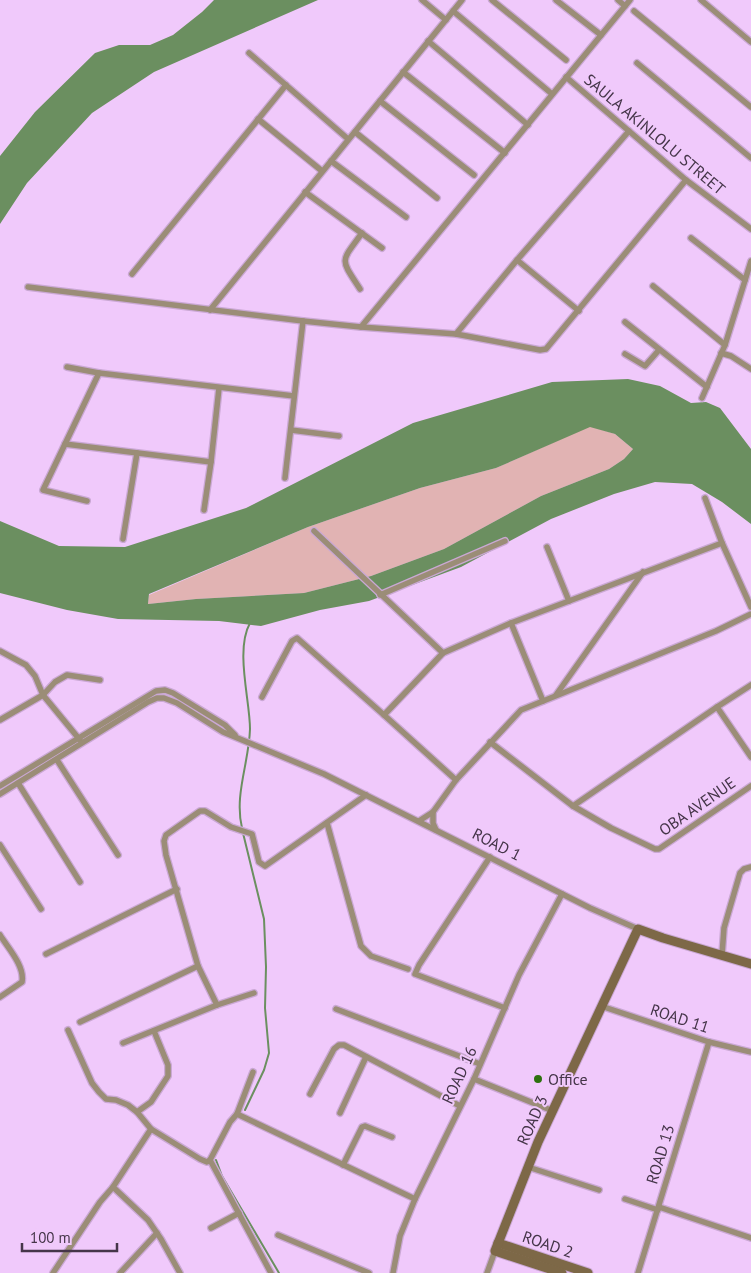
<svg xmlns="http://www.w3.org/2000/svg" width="751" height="1273" viewBox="0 0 751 1273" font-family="'PT Sans',sans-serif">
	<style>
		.green { fill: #e1b3b3 }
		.water { fill: #6b8f60; fill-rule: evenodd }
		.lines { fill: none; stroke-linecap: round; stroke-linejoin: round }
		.stream { stroke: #6b8f60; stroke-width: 2 }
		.street-casing { stroke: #caa8d4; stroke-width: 8 }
		.secondary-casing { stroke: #caa8d4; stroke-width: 11 }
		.street { stroke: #9b8d77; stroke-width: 5.5 }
		.secondary { stroke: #7d6847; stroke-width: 9 }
		.poi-dot { fill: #2d710e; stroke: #f0c9fb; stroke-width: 2 }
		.labels { text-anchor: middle; stroke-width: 4; stroke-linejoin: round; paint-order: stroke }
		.street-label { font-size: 16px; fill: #453549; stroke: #f0c9fb }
		.poi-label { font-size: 16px; fill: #453549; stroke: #f0c9fb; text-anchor: start }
	</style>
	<rect width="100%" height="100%" fill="#f0c9fb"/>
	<path class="green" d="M590 426 615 434 633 449 624 459 609 469 541 496 444 549 371 576 304 593 196 599 148 604 149 595 308 527 420 488 496 468Z"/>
	<g class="water">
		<path d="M214 0H318L154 72 92 113 27 183 0 224V156L35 112 95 53 119 45H150L173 35 202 12Z"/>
		<path d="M628 379 660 386 691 403 706 402 720 408 751 449V524L722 502 692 484 655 482 614 494 551 519 461 567 369 601 320 610 261 626 219 621 118 619 67 610 0 593V521L59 546 125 547 246 508 413 423 552 382ZM590 427 615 434 633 449 624 459 609 469 541 496 444 549 371 576 304 593 196 599 148 604 149 594 308 527 420 488 496 468Z"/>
	</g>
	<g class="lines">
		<g class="stream">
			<path d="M242 828C234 795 249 763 250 729 250 700 235 650 250 623"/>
			<path d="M243 833 264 919 266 967 265 1008 269 1053 264 1070 245 1110"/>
			<path d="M216 1160 222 1176 279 1273"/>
		</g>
		<defs>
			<g id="street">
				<path d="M422 0 446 20"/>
				<path d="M492 0 566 60"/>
				<path d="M556 0 601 35"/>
				<path d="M618 0 625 6"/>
				<path d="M701 0 751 42"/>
				<path d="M453 11 552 94"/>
				<path d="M634 11 751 107"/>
				<path d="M428 41 528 125"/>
				<path d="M249 53 348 139"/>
				<path d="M637 63 751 158"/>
				<path d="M403 72 505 153"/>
				<path d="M566 77 686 180 751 229"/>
				<path d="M380 101 474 175"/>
				<path d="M258 119 322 171"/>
				<path d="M355 132 437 198"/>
				<path d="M331 161 406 217"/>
				<path d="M305 192 382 248"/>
				<path d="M691 238 745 280"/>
				<path d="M517 260 579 311"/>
				<path d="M132 274 286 85"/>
				<path d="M653 286 725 345"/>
				<path d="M28 287 303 321 361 327 630 0"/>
				<path d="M360 289C340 258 340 263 362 233"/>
				<path d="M210 310 462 0"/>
				<path d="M625 322 707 387"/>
				<path d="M361 327 456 334 540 350 546 349 686 180"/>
				<path d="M456 334 517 260 629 131"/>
				<path d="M721 353 731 356 751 369"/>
				<path d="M625 354 645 366 659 350"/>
				<path d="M67 367 99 373"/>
				<path d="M702 398 725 345 751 261"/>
				<path d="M291 430 339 436"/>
				<path d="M65 444 211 462 219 388"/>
				<path d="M285 478 303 321"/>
				<path d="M705 498 722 543 751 607"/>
				<path d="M87 501 43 490 99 373 294 396"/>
				<path d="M204 510 211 462"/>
				<path d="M314 531 443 653"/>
				<path d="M123 539 137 453"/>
				<path d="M547 547 569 601"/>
				<path d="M380 595 505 541"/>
				<path d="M511 623 543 701"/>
				<path d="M0 651 26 665 35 676 43 695 80 740"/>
				<path d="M556 695 643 572"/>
				<path d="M262 697 292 641 297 638 384 715"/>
				<path d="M717 707 751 685"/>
				<path d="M0 720 43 695 55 682 67 675 100 680"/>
				<path d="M490 742 573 806 717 707 751 757"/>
				<path d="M57 760 118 855"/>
				<path d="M456 780 384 715 443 653 511 623 722 543"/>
				<path d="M18 783 80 882"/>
				<path d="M0 786 156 691 165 690 173 693 225 725 235 735"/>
				<path d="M0 794 148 702 157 698H164L177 703 223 732 324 774 590 908 638 929"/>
				<path d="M573 806 611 828 655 849H659L751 786"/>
				<path d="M433 812V823L436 830"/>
				<path d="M419 821 433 812 456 780 521 710 716 631 751 614"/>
				<path d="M327 823 361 946 371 956 408 969"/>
				<path d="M0 845 41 909"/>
				<path d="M490 857 419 965 415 974 505 1008"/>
				<path d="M0 935C8 948 25 966 22 982L0 997"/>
				<path d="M46 954 177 889"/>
				<path d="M722 955 724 928 740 873 744 869 751 867"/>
				<path d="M217 1005 254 993"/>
				<path d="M601 1006 709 1042 751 1052"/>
				<path d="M336 1009 480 1064"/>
				<path d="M80 1022 198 966"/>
				<path d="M68 1030 92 1083 99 1092 106 1099 116 1100 128 1105 137 1112 151 1129 200 1159 207 1162 210 1160 230 1122 237 1114 415 1199"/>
				<path d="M123 1043 217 1005 198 966 166 855 164 841 166 835 200 811H205L231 827 252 834 259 862 265 866 366 795"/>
				<path d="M474 1079 553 1111"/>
				<path d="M310 1094 334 1049 339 1045H344L460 1106"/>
				<path d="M137 1112 151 1102 168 1076V1065L154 1031"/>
				<path d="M340 1113 366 1057"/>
				<path d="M237 1114 253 1072"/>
				<path d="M151 1129 113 1187 148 1220 161 1239 180 1273"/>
				<path d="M210 1160 271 1273"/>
				<path d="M343 1165 362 1127 365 1126 392 1137"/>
				<path d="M528 1167 599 1190"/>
				<path d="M625 1199 658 1210"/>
				<path d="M659 1207 751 1238"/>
				<path d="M211 1228 239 1213"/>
				<path d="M278 1235 369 1273"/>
				<path d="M53 1273 100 1202 113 1187"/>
				<path d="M120 1273 157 1233"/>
				<path d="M393 1273 400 1236 415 1199 474 1079 519 975 562 894"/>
				<path d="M487 1273 495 1251"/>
				<path d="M638 1273 709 1042"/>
			</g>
			<g id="secondary">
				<path d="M498 1243 588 1273"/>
				<path d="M562 1273 495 1251 538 1142 638 929 663 938 751 964"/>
			</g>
		</defs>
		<use href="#street" class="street-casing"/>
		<use href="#secondary" class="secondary-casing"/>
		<use href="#street" class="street"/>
		<use href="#secondary" class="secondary"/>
	</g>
	<circle class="poi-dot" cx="538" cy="1079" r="5"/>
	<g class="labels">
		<g class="street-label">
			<text transform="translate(655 134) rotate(40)" y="6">SAULA AKINLOLU STREET</text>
			<text transform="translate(697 806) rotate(-35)" y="6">OBA AVENUE</text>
			<text transform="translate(497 844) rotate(27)" y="6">ROAD 1</text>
			<text transform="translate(680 1018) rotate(18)" y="6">ROAD 11</text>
			<text transform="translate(459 1075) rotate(-65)" y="6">ROAD 16</text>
			<text transform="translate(532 1120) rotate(-66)" y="6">ROAD 3</text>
			<text transform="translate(660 1154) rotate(-73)" y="6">ROAD 13</text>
			<text transform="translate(548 1244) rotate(19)" y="6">ROAD 2</text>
		</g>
		<g class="poi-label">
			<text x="548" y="1085">Office</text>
		</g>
	</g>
	<path d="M22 1243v8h95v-8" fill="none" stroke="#453549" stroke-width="2.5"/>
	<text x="30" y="1243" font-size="15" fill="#453549" stroke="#f0c9fb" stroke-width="4" paint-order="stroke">100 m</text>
</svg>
